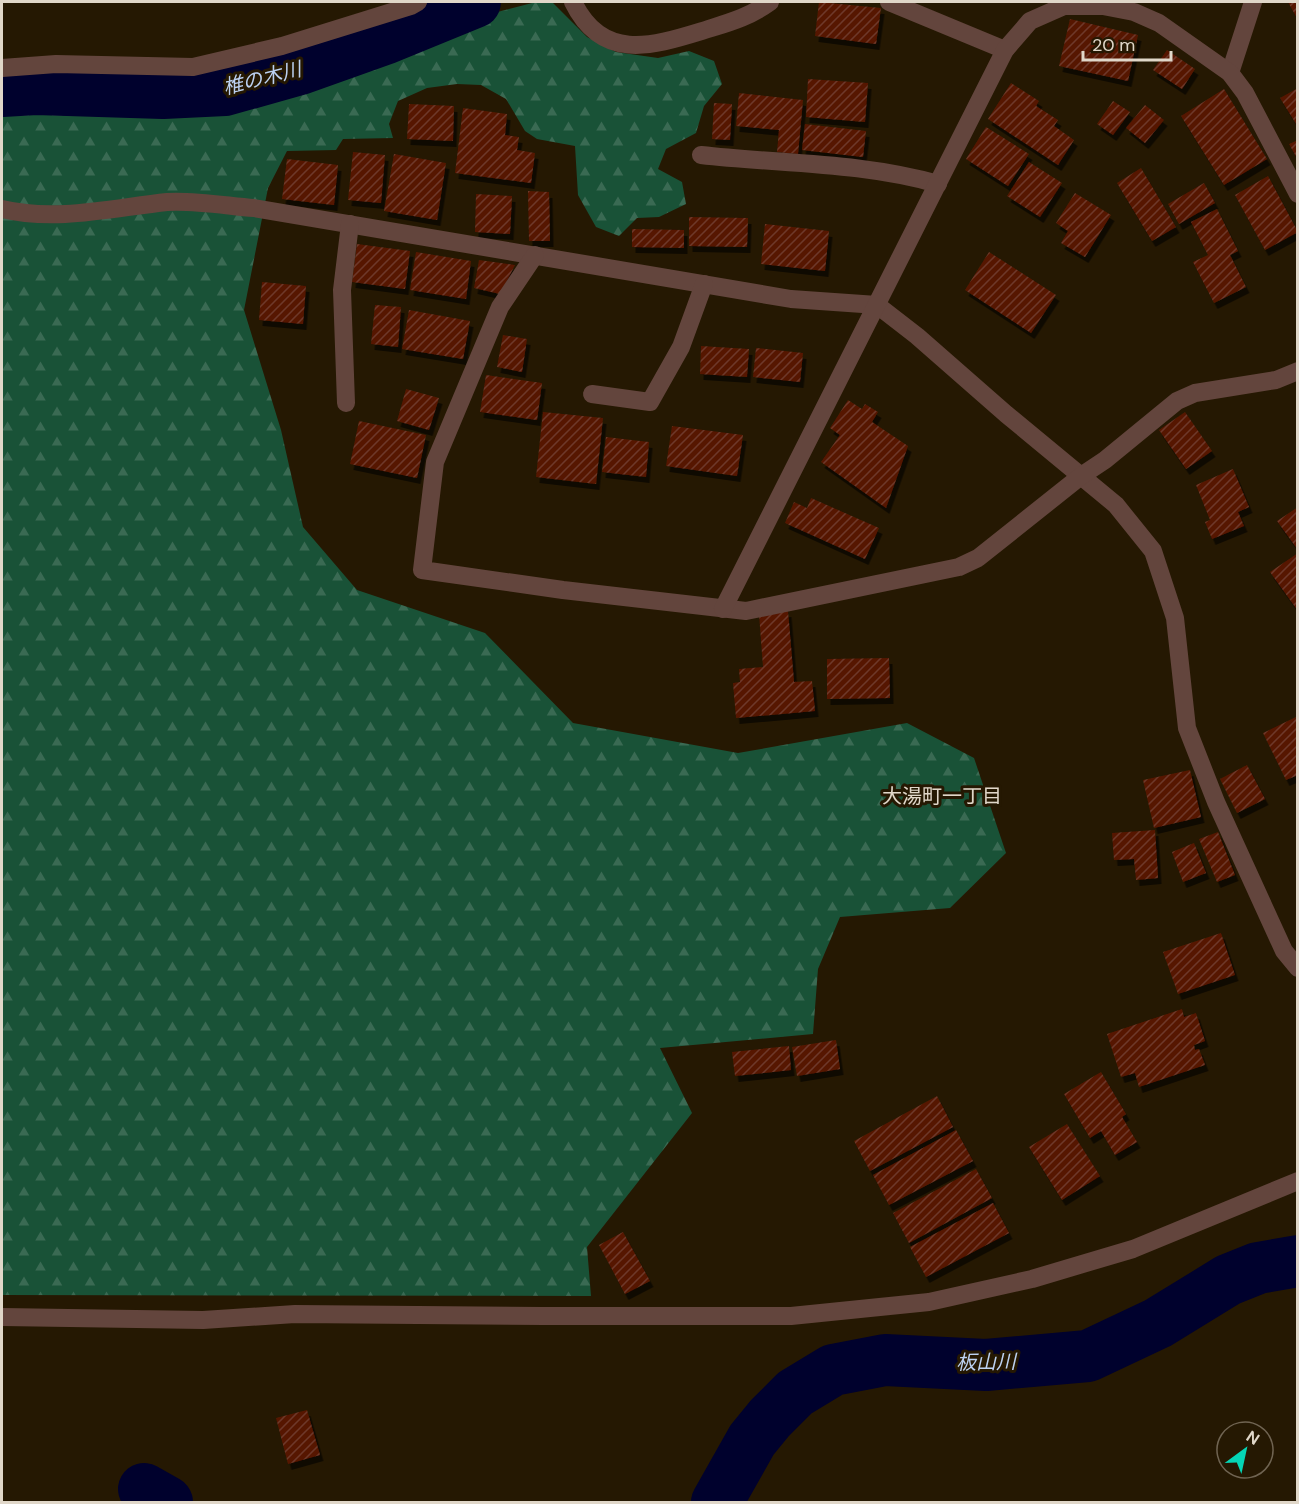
<svg xmlns="http://www.w3.org/2000/svg" width="1299" height="1504" viewBox="0 0 1299 1504" font-family="'DM Sans','Noto Sans JP',sans-serif">
	<style>
		.forest { fill: url(#forest-firs) }
		.lines { fill: none; stroke-linecap: round; stroke-linejoin: round }
		.river { stroke: #00012d; stroke-width: 52 }
		.building { fill: url(#building-hatch); filter: url(#shadow) }
		.minor { stroke: #63453d; stroke-width: 18 }
		.labels { text-anchor: middle; stroke-width: 6; stroke-linejoin: round; paint-order: stroke }
		.water-label { font-size: 20px; font-style: italic; fill: #bcd1f1; stroke: #251802 }
		.neighbourhood-label { font-size: 20px; fill: #e0d7c9; stroke: #251802 }
	</style>
	<defs>
		<pattern id="forest-firs" width="22" height="20" patternUnits="userSpaceOnUse" patternTransform="scale(1.5)"><rect width="22" height="20" fill="#195237"/><path d="M5 1l3.5 6h-7zM16 11l3.5 6h-7z" fill="#3a6a53"/></pattern>
		<pattern id="building-hatch" width="6" height="6" patternUnits="userSpaceOnUse" patternTransform="scale(1.5)"><rect width="6" height="6" fill="#561806"/><path d="M-1 1l2-2M0 6l6-6M5 7l2-2" fill="none" stroke="#6e3929"/></pattern>
		<filter id="shadow"><feDropShadow dx="3.5" dy="6" stdDeviation="0" flood-color="#0009"/></filter>
	</defs>
	<rect width="100%" height="100%" fill="#251802"/>
	<path class="forest" d="M536 2H552L587 37 616 52 658 58 689 51 714 61 722 84 704 106 696 133 666 149 658 169 682 182 686 204 659 217 637 218 619 236 596 227 578 195 575 146 537 139 525 131 506 99 481 85 457 84 427 88 398 101 389 124 393 138 343 139 336 150 287 151 268 188 244 310 281 430 303 527 357 590 485 633 573 723 738 753 907 723 974 758 1006 853 950 908 840 917 818 969 813 1034 660 1048 692 1113 587 1247 591 1296 2 1295V108L89 106 223 93 423 37 478 17Z"/>
	<g class="lines">
		<g class="river">
			<path d="M2 91 36 89 163 93 225 90 300 69 387 38 475 2"/>
			<path d="M144 1489 167 1502"/>
			<path d="M717 1502 752 1440 770 1418 795 1393 833 1370 885 1360 986 1365 1088 1356 1158 1323 1228 1280 1258 1268 1298 1261"/>
		</g>
	</g>
	<g class="building">
		<path d="M819 2 881 8 876 44 815 36Z"/>
		<path d="M1288 2H1298V20Z"/>
		<path d="M1070 19 1138 35 1128 81 1059 66Z"/>
		<path d="M1167 50 1195 69 1182 89 1153 70Z"/>
		<path d="M808 79 868 83 865 122 806 117Z"/>
		<path d="M1011 83 1039 101 1036 106 1058 120 1054 126 1074 140 1058 165 988 119Z"/>
		<path d="M1298 88V127L1280 98Z"/>
		<path d="M1224 89 1267 159 1224 185 1181 116Z"/>
		<path d="M739 93 803 100 798 154 777 152 779 130 736 126Z"/>
		<path d="M1113 101 1130 112 1113 135 1097 124Z"/>
		<path d="M714 103 732 104 730 140 712 139Z"/>
		<path d="M409 104 454 106 453 141 407 139Z"/>
		<path d="M1145 105 1164 120 1145 143 1126 128Z"/>
		<path d="M463 108 507 114 505 135 519 137 517 150 535 153 531 183 455 173Z"/>
		<path d="M805 124 866 131 863 157 802 150Z"/>
		<path d="M986 127 1029 154 1008 186 966 159Z"/>
		<path d="M1298 140V160L1289 144Z"/>
		<path d="M353 152 385 155 381 203 348 200Z"/>
		<path d="M394 154 446 163 437 220 384 211Z"/>
		<path d="M287 159 338 165 334 205 282 199Z"/>
		<path d="M1029 162 1062 183 1040 217 1007 196Z"/>
		<path d="M1141 168 1176 227 1152 241 1117 183Z"/>
		<path d="M1268 176 1298 232 1265 250 1235 195Z"/>
		<path d="M1204 183 1215 203 1179 224 1168 204Z"/>
		<path d="M528 191 549 192 550 241H529Z"/>
		<path d="M1075 193 1111 215 1085 257 1061 243 1068 231 1056 223Z"/>
		<path d="M476 194 512 196 510 234 475 232Z"/>
		<path d="M1217 209 1238 251 1230 255 1246 287 1214 303 1193 262 1208 255 1191 222Z"/>
		<path d="M689 217 748 218 747 247 689 246Z"/>
		<path d="M765 224 829 231 825 271 761 264Z"/>
		<path d="M632 229 684 230V248L632 247Z"/>
		<path d="M357 244 410 251 405 289 352 282Z"/>
		<path d="M416 252 471 261 466 299 410 290Z"/>
		<path d="M989 252 1056 295 1031 333 965 290Z"/>
		<path d="M479 260 515 265 500 294 474 288Z"/>
		<path d="M262 282 306 286 303 324 259 320Z"/>
		<path d="M375 305 401 307 398 347 371 344Z"/>
		<path d="M409 310 470 321 463 359 402 349Z"/>
		<path d="M503 335 527 339 522 372 497 367Z"/>
		<path d="M701 346 749 349 747 377 700 374Z"/>
		<path d="M756 348 803 353 800 382 753 377Z"/>
		<path d="M486 375 542 383 537 420 480 412Z"/>
		<path d="M406 389 439 398 429 430 397 421Z"/>
		<path d="M848 400 862 409 865 404 878 412 872 422 908 446 886 508 821 462 840 435 830 428Z"/>
		<path d="M543 412 603 418 596 484 536 477Z"/>
		<path d="M1185 412 1212 451 1186 469 1159 430Z"/>
		<path d="M359 421 426 435 417 478 350 464Z"/>
		<path d="M672 426 743 435 737 476 666 466Z"/>
		<path d="M606 437 649 442 646 477 602 472Z"/>
		<path d="M1233 469 1249 507 1238 512 1244 526 1212 539 1205 522 1210 520 1196 485Z"/>
		<path d="M811 498 879 528 865 559 785 523 794 502 807 508Z"/>
		<path d="M1298 507V550L1277 521Z"/>
		<path d="M1298 553V611L1270 572Z"/>
		<path d="M788 611 794 682 812 681 815 711 736 718 733 683 740 682 739 669 763 667 759 614Z"/>
		<path d="M889 658 890 698 827 699V659Z"/>
		<path d="M1298 716V775L1286 780 1263 733Z"/>
		<path d="M1247 765 1265 799 1237 813 1220 779Z"/>
		<path d="M1190 770 1201 817 1154 828 1143 780Z"/>
		<path d="M1155 830 1158 878 1136 880 1134 859 1114 860 1112 833Z"/>
		<path d="M1218 832 1235 875 1217 882 1199 839Z"/>
		<path d="M1194 843 1206 873 1183 882 1172 852Z"/>
		<path d="M1221 933 1235 975 1178 994 1163 952Z"/>
		<path d="M1182 1009 1184 1017 1196 1013 1205 1041 1194 1045 1195 1050 1199 1049 1205 1065 1139 1087 1135 1073 1121 1077 1107 1034Z"/>
		<path d="M836 1040 840 1069 797 1076 792 1047Z"/>
		<path d="M789 1046 791 1070 735 1076 732 1052Z"/>
		<path d="M1101 1072 1126 1114 1122 1117 1137 1142 1115 1155 1101 1131 1090 1138 1064 1094Z"/>
		<path d="M937 1096 953 1127 870 1171 854 1141Z"/>
		<path d="M1067 1124 1100 1176 1062 1200 1029 1147Z"/>
		<path d="M956 1130 973 1161 889 1205 873 1175Z"/>
		<path d="M976 1169 992 1198 909 1243 893 1213Z"/>
		<path d="M993 1203 1009 1233 926 1277 910 1247Z"/>
		<path d="M623 1232 650 1281 625 1294 599 1245Z"/>
		<path d="M307 1410 320 1455 288 1464 276 1418Z"/>
	</g>
	<g class="lines">
		<g class="minor">
			<path d="M573 2C602 61 650 47 702 31 727 23 748 18 770 2"/>
			<path d="M889 2 1005 50"/>
			<path d="M2 68 56 64 193 67 282 46 411 6 418 2"/>
			<path d="M1230 73 1253 2"/>
			<path d="M701 155C780 164 861 162 938 184"/>
			<path d="M2 209C56 222 112 208 167 202 193 200 228 206 254 208L791 299 877 305 917 336 1006 414 1116 505 1153 551 1175 618 1187 728 1216 802 1284 951 1298 968"/>
			<path d="M535 255 500 307 435 462 422 570 563 590 746 611 959 567 978 558 1081 476 1105 460 1177 401 1195 393 1276 380 1298 371"/>
			<path d="M592 394 650 402 681 347 704 284"/>
			<path d="M346 403 342 290 350 224"/>
			<path d="M723 609 1005 50 1030 21 1064 6H1103L1134 12 1159 23 1230 73 1245 93 1298 194"/>
			<path d="M2 1317 203 1320 295 1314 544 1316H791L929 1302 1032 1279 1133 1249 1298 1181"/>
		</g>
	</g>
	<g class="labels">
		<g class="water-label">
			<text transform="translate(262 78) rotate(-14)" y="7">椎の木川</text>
			<text transform="translate(986 1362) rotate(-1)" y="7">板山川</text>
		</g>
		<g class="neighbourhood-label">
			<text x="942" y="803">大湯町一丁目</text>
		</g>
	</g>
	<rect width="1299" height="1504" fill="none" stroke="#e0d7c9" stroke-width="6"/>
	<g transform="translate(1245 1450) rotate(33)"><circle r="28" fill="#251802" stroke="#706452" stroke-width="1.5"/>
	<path d="M0-4.5L10 22L0 15L-10 22Z" fill="#05d5b6"/>
	<text y="-9" font-size="16" font-weight="bold" text-anchor="middle" fill="#e0d7c9">N</text>
	</g>
	<path d="M1083 51v9h88v-9" fill="none" stroke="#e0d7c9" stroke-width="3"/>
	<text x="1092" y="51" font-size="18" fill="#e0d7c9" stroke="#251802" stroke-width="4.5" paint-order="stroke">20 m</text>
</svg>
